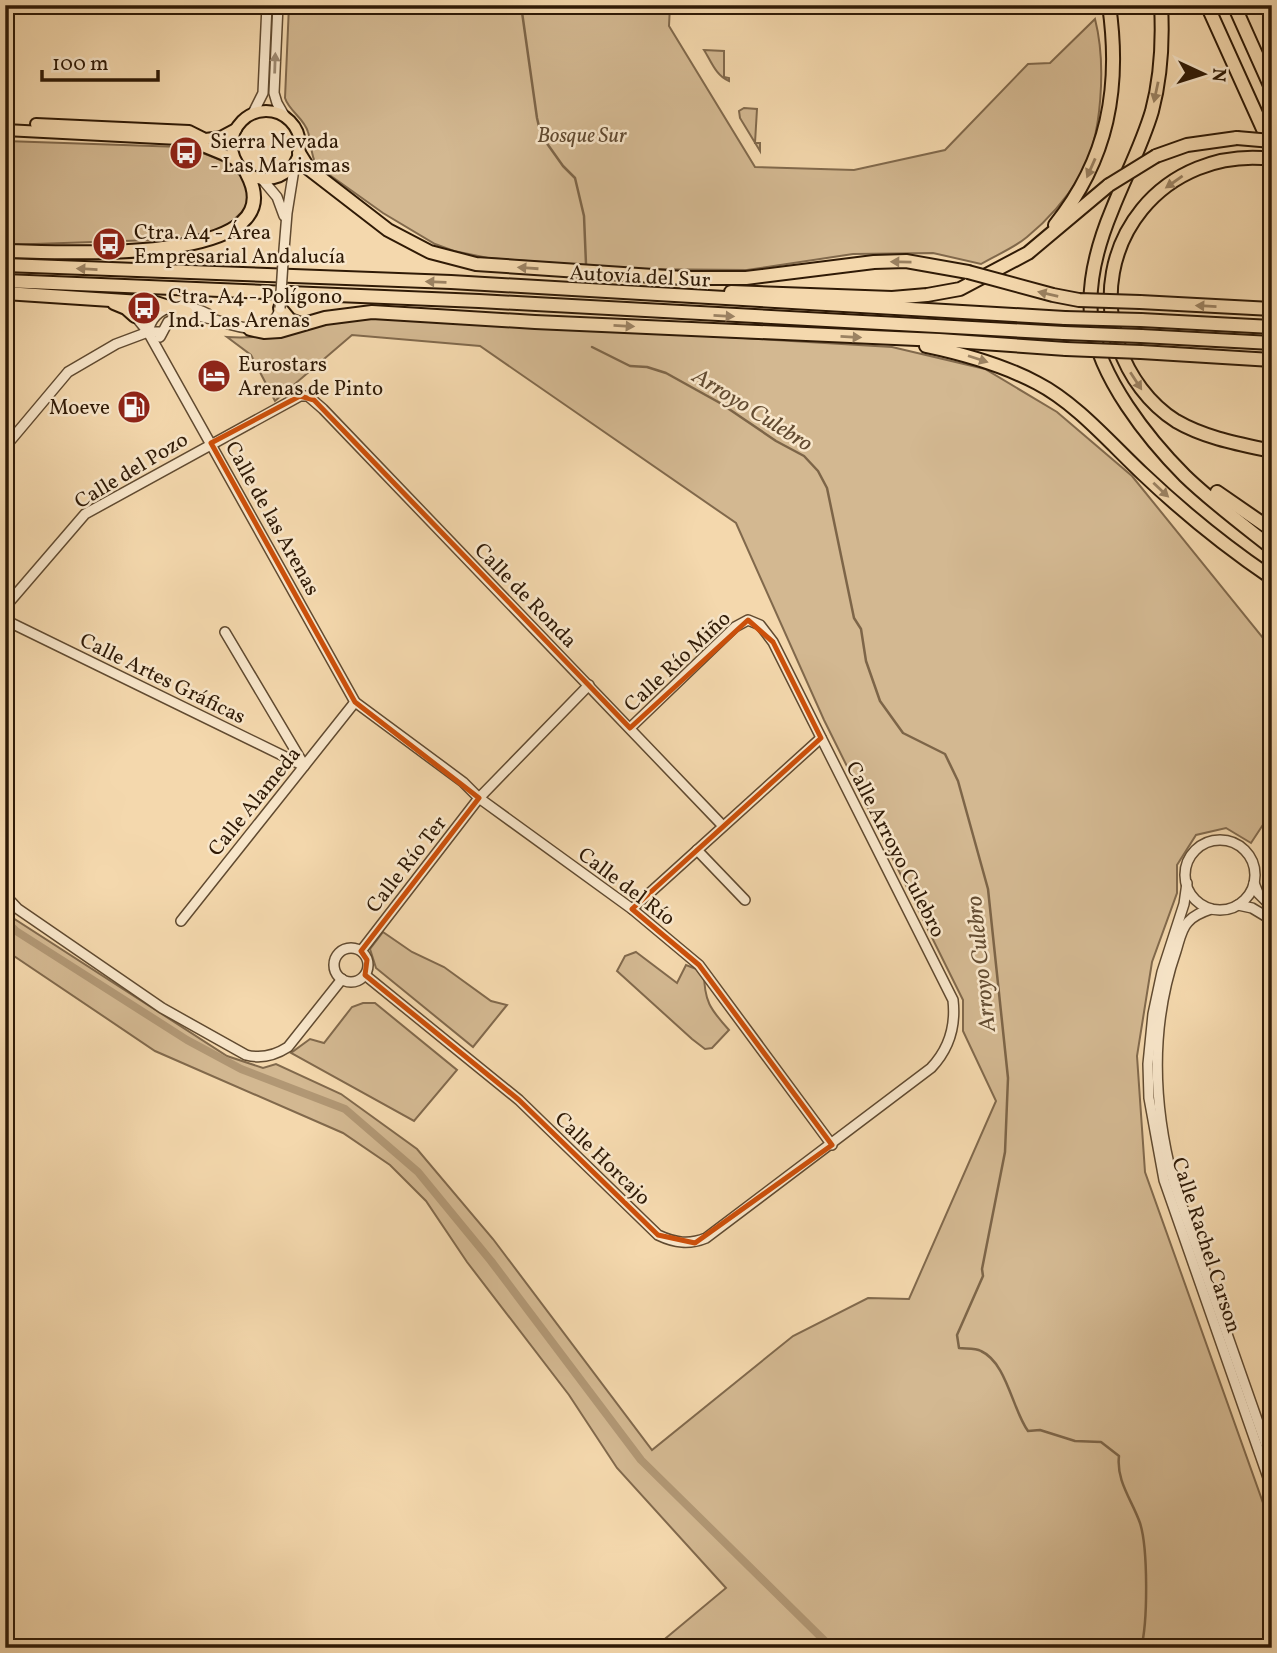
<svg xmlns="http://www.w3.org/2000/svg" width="1277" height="1653" viewBox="0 0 1277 1653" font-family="Vollkorn,serif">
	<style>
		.green { fill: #d3b891; stroke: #81694c; stroke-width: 2 }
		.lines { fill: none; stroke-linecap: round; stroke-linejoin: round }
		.stream { stroke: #7d6548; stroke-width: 2.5 }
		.canal { stroke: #b19774; stroke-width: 8 }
		.minor-casing { stroke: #604a30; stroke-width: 12 }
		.major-casing { stroke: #2f1a06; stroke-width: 14 }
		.highway-casing { stroke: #2f1a06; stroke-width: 16 }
		.minor { stroke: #f8e6ca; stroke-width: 9 }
		.major { stroke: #f4d8ad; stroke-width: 10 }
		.highway { stroke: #f4d8ad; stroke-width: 12 }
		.minor-bridge-casing { stroke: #604a30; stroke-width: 12; stroke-linecap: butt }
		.highway-bridge-casing { stroke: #2f1a06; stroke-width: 16; stroke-linecap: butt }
		.minor-bridge { stroke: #f8e6ca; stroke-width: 9 }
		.highway-bridge { stroke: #f4d8ad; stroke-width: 12 }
		.oneway { fill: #9e8a72 }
		.oneway2 { fill: #9b8262 }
		.marked { fill: none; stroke: #cc500b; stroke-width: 5; stroke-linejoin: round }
		.labels { text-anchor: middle; stroke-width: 5; stroke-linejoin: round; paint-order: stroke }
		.park-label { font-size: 21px; font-style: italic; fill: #604930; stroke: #f8e6ca }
		.poi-label { font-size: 21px; fill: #2f1a06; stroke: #f8e6ca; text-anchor: start }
		.street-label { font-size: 21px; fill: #2f1a06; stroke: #f8e6ca }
		.water-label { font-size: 23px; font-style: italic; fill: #634c32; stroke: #f8e6ca }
	</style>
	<rect width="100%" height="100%" fill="#f4d8ad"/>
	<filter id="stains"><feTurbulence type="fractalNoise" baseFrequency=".00286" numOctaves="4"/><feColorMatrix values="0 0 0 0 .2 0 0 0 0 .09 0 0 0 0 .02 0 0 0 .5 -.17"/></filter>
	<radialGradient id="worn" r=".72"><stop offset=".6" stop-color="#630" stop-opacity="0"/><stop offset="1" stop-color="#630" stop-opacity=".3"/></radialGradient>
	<g class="green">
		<path d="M289 5H670L669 26 755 167 854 170 945 150 1028 64 1050 63 1095 19C1106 62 1103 137 1080 176 1066 199 1048 220 1027 237 1014 248 996 255 981 264L933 253 853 254 747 270 632 269 488 258 454 251 435 244 383 213 317 166C310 155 312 144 308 132 304 118 289 111 285 98Z"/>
		<path d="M704 50 724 51V77L729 78V81C716 76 711 61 704 50Z"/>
		<path d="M744 108 757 109 755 143H760V151L740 118 739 111Z"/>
		<path d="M5 141 182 147C204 153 238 162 247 186 249 192 247 202 246 208L224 229 182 239 5 245Z"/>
		<path d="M350 317 406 318 892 347 985 369 1057 412 1132 476 1272 649V811L1251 843 1226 828 1196 835 1177 865V893L1152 962 1137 1056 1145 1172 1272 1528V1648H654L726 1588 617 1468 569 1395 467 1262 426 1201 390 1165 343 1133 155 1051 5 950V907L13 918 227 1056 263 1068 276 1064 341 1094 417 1149 493 1239 652 1450 793 1336 868 1298 909 1299 996 1101 963 1031V1000L824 720 736 523 480 346 352 335 275 401 251 355 227 337C270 340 310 328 350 317Z"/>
		<path d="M383 932 412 952 444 967 491 1001 507 1005 473 1047 376 968 370 949Z"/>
		<path d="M636 952 677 983 686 965 704 972C704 1001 710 1009 729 1030L712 1048 705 1049 692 1039 617 971 625 956Z"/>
		<path d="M363 1003H375L457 1070 414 1121 291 1053 310 1039 324 1043 352 1007Z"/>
	</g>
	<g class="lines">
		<g class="stream">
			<path d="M521 5 537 118 541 135 563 166 575 178 584 216 586 264"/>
			<path d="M592 347 630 366 647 367 666 373 720 403 776 441 804 456 818 471 827 488 854 618 861 629 866 661 880 701 903 733 945 754 958 781 988 889 1008 1078 1005 1152 982 1269 983 1276 957 1335 959 1348C966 1349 975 1348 981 1351 1007 1363 1012 1409 1028 1431L1040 1430 1075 1441 1101 1442 1119 1456C1116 1481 1132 1500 1140 1523 1148 1548 1148 1622 1141 1648"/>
		</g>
		<path class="canal" d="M5 920 16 931 187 1040 241 1069 345 1109 418 1172 491 1261 641 1460 832 1648"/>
		<defs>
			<g id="minor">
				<path d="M278 5 274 93 277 103 285 117"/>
				<path d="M253 113 263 93 267 5"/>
				<path d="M262 179 277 197 284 216"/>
				<path d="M283 262 287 213 295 163"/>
				<path d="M135 316 148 332 355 702 463 782 479 798 632 909 699 965 832 1145"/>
				<path d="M148 332C154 302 186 302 208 314"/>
				<path d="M160 337 168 322 187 313C197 316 209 318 219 321 240 328 273 338 280 308"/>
				<path d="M5 447 68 372 116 344 148 332H162"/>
				<path d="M5 607 85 514 300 396H308L323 409 723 826"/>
				<path d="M5 620 304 766"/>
				<path d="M225 632 304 765"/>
				<circle cx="1220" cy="875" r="35"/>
				<path d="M697 850 745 900"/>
				<path d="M1187 883 1184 904 1162 972 1153 1014 1148 1064 1149 1098 1164 1180 1272 1489"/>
				<path d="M1254 883 1258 893 1272 907"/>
				<path d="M5 895 18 909 162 1008 246 1055C261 1059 274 1056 288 1047L342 979"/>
				<path d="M1238 905 1252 908 1272 920"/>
				<path d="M632 909 821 738"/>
				<path d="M1211 909C1202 912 1194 915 1188 922 1181 929 1179 942 1176 951 1150 1026 1153 1104 1173 1180L1272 1462"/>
				<path d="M181 921 355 702"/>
				<circle cx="351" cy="965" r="17"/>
				<path d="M361 951 479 798 589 685"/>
				<path d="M365 975 519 1100 658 1235C675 1243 689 1245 706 1238L931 1068C949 1049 956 1026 953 1000L773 642 760 625 748 620 735 627 630 728"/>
			</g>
			<g id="major">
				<circle cx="266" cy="145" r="34"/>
				<path d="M36 124 189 131 203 138"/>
				<path d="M5 130 198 140 221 137 236 129"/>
				<path d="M190 144 200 145 234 159"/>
			</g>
			<g id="highway">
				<path d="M1161 5C1163 41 1161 77 1152 111 1142 145 1125 177 1112 210 1097 246 1086 285 1092 324 1099 377 1148 439 1185 476 1212 502 1243 525 1272 548"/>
				<path d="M1207 5 1272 149"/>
				<path d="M1234 5 1272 90"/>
				<path d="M1269 5 1272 12"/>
				<path d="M299 153 309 169 388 230 430 252 476 264 683 278H746L874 262 906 261 968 272"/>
				<path d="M1156 156 1187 145 1237 138"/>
				<path d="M1272 159C1164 146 1084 244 1119 347 1129 376 1149 404 1176 421 1205 438 1239 444 1272 451"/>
				<path d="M1055 225C1108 159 1121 88 1109 5"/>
				<path d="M5 251C51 251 298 269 247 174"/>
				<path d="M5 265 451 282 1065 318"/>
				<path d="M5 281 479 301 1064 333"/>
				<path d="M731 292 892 298 927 295 960 289 1028 253 1109 185"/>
				<path d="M5 293 156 303 187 313"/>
				<path d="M1140 302 1272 309"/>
				<path d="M114 303 126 308 135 316"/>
				<path d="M280 308 290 320 301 324"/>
				<path d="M1141 320 1272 327"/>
				<path d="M250 329 264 332 280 331 325 318 372 312 535 322 939 340 1066 349"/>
				<path d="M1141 336 1272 343"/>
				<path d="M926 346C964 354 1003 365 1037 383 1076 403 1111 444 1143 474 1183 512 1226 547 1272 578"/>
				<path d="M1141 352 1272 360"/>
				<path d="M1217 492 1272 530"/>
			</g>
		</defs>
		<use href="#minor" class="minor-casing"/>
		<use href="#major" class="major-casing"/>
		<use href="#highway" class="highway-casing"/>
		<use href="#minor" class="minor"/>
		<use href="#major" class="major"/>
		<use href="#highway" class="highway"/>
		<defs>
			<path id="minor-bridge" d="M280 308 283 262"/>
			<g id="highway-bridge">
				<path d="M1237 138 1272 141"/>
				<path d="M1109 185 1156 156"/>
				<path d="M968 272 1053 295 1079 300 1140 302"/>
				<path d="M1065 318 1141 320"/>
				<path d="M1064 333 1141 336"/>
				<path d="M1066 349 1141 352"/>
			</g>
		</defs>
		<use href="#minor-bridge" class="minor-bridge-casing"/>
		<use href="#highway-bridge" class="highway-bridge-casing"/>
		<use href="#minor-bridge" class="minor-bridge"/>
		<use href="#highway-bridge" class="highway-bridge"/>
	</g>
	<defs><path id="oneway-solid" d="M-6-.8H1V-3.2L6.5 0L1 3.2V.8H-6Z" transform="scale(1.75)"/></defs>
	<use class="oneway" href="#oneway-solid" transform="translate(275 63) rotate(-88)"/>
	<g class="oneway2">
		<use href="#oneway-solid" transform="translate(1156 92) rotate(102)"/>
		<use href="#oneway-solid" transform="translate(1091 168) rotate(114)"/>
		<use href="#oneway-solid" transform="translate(1174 182) rotate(145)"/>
		<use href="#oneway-solid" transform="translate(901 262) rotate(-179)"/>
		<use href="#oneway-solid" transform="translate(528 268) rotate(-176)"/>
		<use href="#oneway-solid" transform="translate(87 269) rotate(-177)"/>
		<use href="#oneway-solid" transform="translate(436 282) rotate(-178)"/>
		<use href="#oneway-solid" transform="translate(1048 294) rotate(-167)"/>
		<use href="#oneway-solid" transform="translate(1206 306) rotate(-177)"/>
		<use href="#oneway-solid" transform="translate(724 316) rotate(3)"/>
		<use href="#oneway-solid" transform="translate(624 326) rotate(3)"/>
		<use href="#oneway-solid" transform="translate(851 337) rotate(3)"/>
		<use href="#oneway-solid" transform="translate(978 359) rotate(18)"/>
		<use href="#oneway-solid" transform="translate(1136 381) rotate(57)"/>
		<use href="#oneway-solid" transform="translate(1161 490) rotate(43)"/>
	</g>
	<path class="marked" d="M300 396 314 400 630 728 748 620 773 642 821 738 632 909 699 965 832 1145 695 1243 658 1235 519 1100 365 975 367 960 361 951 479 798 355 702 211 443Z"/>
	<defs>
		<symbol id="bus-disc" viewBox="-11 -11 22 22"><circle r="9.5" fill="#8f2418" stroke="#f8e6ca"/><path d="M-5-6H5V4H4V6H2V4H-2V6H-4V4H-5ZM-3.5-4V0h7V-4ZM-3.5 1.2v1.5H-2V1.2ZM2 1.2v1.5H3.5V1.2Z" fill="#fff"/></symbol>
		<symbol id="hotel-disc" viewBox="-11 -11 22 22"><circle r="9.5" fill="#8f2418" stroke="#f8e6ca"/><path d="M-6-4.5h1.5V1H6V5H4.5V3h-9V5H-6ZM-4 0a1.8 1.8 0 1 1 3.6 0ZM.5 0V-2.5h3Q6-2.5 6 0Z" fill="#fff"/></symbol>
		<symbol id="fuel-disc" viewBox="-11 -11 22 22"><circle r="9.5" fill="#8f2418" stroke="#f8e6ca"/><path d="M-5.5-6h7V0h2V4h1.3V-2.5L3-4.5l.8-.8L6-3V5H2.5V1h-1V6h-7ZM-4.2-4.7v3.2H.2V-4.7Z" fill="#fff"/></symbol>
	</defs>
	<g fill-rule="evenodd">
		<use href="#bus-disc" x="167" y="134" width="38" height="38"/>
		<use href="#bus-disc" x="90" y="225" width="38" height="38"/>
		<use href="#bus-disc" x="125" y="289" width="38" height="38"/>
		<use href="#hotel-disc" x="195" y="357" width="38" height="38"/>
		<use href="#fuel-disc" x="115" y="388" width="38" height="38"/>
	</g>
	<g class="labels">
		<g class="park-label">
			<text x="582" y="142">Bosque Sur</text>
		</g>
		<g class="poi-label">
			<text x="210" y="148">Sierra Nevada<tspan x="210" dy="24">- Las Marismas</tspan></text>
			<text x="134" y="239">Ctra. A4 - Área<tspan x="134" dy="24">Empresarial Andalucía</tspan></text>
			<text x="168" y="303">Ctra. A4 - Polígono<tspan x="168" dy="24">Ind. Las Arenas</tspan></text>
			<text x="238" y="371">Eurostars<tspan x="238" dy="24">Arenas de Pinto</tspan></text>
			<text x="110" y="414" text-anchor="end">Moeve</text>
		</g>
		<g class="street-label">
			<text transform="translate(640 276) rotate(3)" y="7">Autovía del Sur</text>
			<text transform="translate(131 470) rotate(-31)" y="7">Calle del Pozo</text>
			<text transform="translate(273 518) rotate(61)" y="7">Calle de las Arenas</text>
			<text transform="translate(526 595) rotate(46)" y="7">Calle de Ronda</text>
			<text transform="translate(677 661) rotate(-43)" y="7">Calle Río Miño</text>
			<text transform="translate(163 678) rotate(26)" y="7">Calle Artes Gráficas</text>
			<text transform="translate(254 801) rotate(-51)" y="7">Calle Alameda</text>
			<text transform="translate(896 849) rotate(63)" y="7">Calle Arroyo Culebro</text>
			<text transform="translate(406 864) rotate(-52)" y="7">Calle Río Ter</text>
			<text transform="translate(627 886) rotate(37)" y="7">Calle del Río</text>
			<text transform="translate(603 1158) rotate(44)" y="7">Calle Horcajo</text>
			<text transform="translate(1207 1245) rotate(72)" y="7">Calle Rachel Carson</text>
		</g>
		<g class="water-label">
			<text transform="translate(753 409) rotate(32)" y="8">Arroyo Culebro</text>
			<text transform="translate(980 964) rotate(-96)" y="8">Arroyo Culebro</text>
		</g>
	</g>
	<rect width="1277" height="1653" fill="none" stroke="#f4d8ad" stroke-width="28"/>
	<rect x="7" y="7" width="1263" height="1639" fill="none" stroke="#2f1a06" stroke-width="3.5"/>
	<rect x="14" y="14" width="1249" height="1625" fill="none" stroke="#2f1a06" stroke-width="2"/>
	<g transform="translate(1203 74) rotate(94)" stroke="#f8e6ca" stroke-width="5" paint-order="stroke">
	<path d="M0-5L12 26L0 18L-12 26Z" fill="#2f1a06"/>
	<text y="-10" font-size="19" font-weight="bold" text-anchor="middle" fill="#2f1a06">N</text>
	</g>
	<path d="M42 70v10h116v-10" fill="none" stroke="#2f1a06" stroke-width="3.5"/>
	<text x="52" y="70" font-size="21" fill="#2f1a06" stroke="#f8e6ca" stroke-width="5" paint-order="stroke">100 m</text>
	<rect width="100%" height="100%" filter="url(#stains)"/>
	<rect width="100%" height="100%" fill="url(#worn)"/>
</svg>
